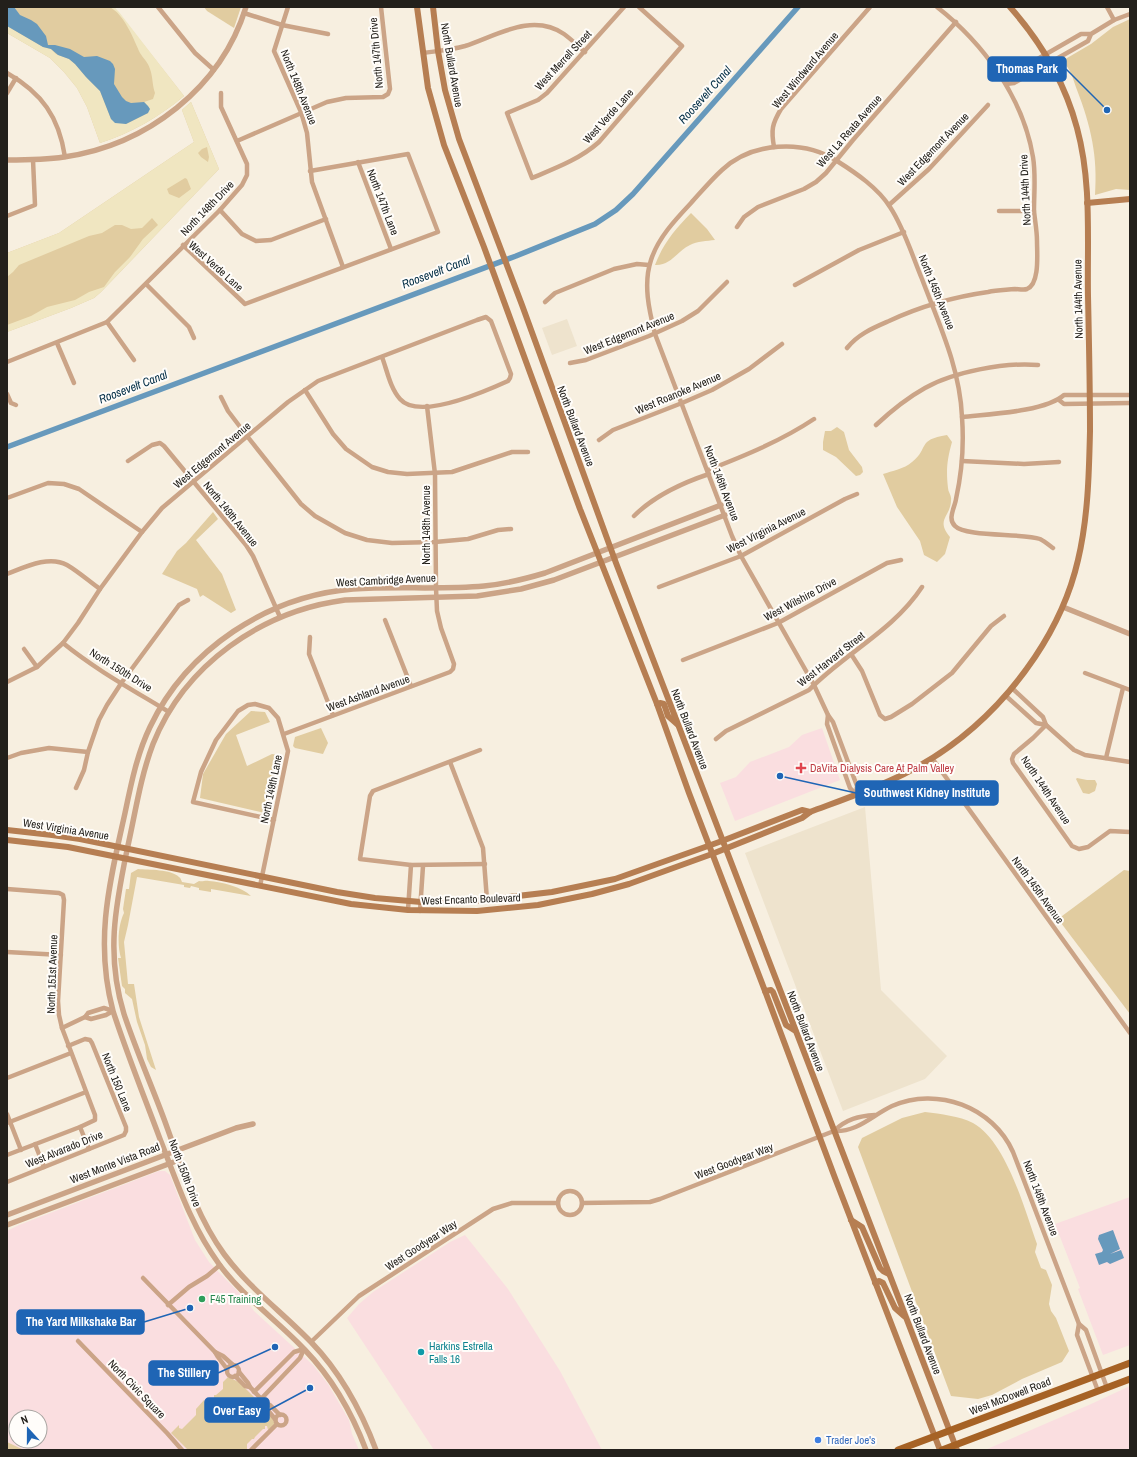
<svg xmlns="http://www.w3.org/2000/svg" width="1137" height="1457" viewBox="0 0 1137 1457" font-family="'Archivo Narrow',sans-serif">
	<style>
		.commercial { fill: #fadee0; fill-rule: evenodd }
		.built { fill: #eee3cd }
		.green { fill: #e1cca0 }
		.sand { fill: #f0e6c1; fill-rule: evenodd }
		.water { fill: #6799bc }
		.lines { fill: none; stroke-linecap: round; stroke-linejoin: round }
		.canal { stroke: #6799bc; stroke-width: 5.5 }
		.minor { stroke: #cba487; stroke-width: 4.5 }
		.tertiary { stroke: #cba487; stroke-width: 5.5 }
		.secondary { stroke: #b67e52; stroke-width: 6 }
		.primary { stroke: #a66225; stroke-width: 7 }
		.health-dot { fill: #e0444e; stroke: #fffdfa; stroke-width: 1.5 }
		.leisure-dot { fill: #2e9e5b; stroke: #fffdfa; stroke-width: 1.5 }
		.culture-dot { fill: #0f9aa8; stroke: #fffdfa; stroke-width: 1.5 }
		.shop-dot { fill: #3f7fe0; stroke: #fffdfa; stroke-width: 1.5 }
		.labels { text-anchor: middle; stroke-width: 4; stroke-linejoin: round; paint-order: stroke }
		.street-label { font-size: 11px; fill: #23201b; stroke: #fffdfa }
		.health-label { font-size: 11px; fill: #be3a42; stroke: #fffdfa; text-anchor: start }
		.leisure-label { font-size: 11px; fill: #27864d; stroke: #fffdfa; text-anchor: start }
		.culture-label { font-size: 11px; fill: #0d838f; stroke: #fffdfa; text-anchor: start }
		.shop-label { font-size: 11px; fill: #366cbe; stroke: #fffdfa; text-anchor: start }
		.water-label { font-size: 12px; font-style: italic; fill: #022d45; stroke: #fffdfa }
		.leader { fill: none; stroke: #1f65b5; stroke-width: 1.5 }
		.callout-dot { fill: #1f65b5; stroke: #fffdfa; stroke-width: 1.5 }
		.callout { fill: #1f65b5; stroke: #1f65b5; stroke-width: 1.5 }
		.callout-label { font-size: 12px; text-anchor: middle; font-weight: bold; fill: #fff }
	</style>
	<rect width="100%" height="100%" fill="#f7efe0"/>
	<g class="commercial">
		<path d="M822 728 840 780 735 821 720 783 736 777 750 762 789 747 802 735Z"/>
		<path d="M159 1171H165L170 1175 195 1240 209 1262 246 1300 254 1311 313 1365 328 1384 349 1420 352 1434 359 1450H24L7 1442V1231L19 1225ZM16 1417H40V1441H16Z"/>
		<path d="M1130 1197V1345L1103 1355 1078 1289 1080 1288 1055 1224Z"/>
		<path d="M465 1235 508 1289 560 1371 602 1450H434L347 1318 359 1304 373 1292 450 1242Z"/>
		<path d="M1130 1386V1450H985L1091 1404Z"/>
	</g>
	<g class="built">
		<path d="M567 319 577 346 552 355 542 328Z"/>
		<path d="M865 807 881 990 947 1056 925 1079 843 1111 745 853Z"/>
	</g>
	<g class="green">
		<path d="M7 7H114L184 96C159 117 131 133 100 143L87 107 77 88 64 72 50 58 7 33Z"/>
		<path d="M204 7H241L234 28 207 11Z"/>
		<path d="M1130 19V190L1116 189 1095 195C1098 157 1091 126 1077 90 1073 79 1071 69 1062 61L1091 44 1113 27Z"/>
		<path d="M191 102 219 169 101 292 94 298 71 308 7 332V253L59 233 194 142 182 110Z"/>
		<path d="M691 213 707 229 715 240C707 241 697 241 690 245 677 251 671 266 655 265 664 242 674 231 691 213Z"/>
		<path d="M837 427 844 432 849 450 862 467 863 472 860 475 856 476 836 457 823 450V442L825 431H831Z"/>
		<path d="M947 435 952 442C947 460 946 470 948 488 948 492 952 496 951 500 951 517 935 519 950 537L945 554 937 562 924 555 920 541 897 507 883 474C892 471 904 469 912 462 930 448 916 440 947 435Z"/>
		<path d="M213 512 218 519 196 540 222 574 236 610 231 613 203 595 200 597 197 589 162 574 177 551 186 543Z"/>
		<path d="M251 711 265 712 270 722 236 735 247 766 272 754 280 755 265 813 200 798 203 774 226 734Z"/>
		<path d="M321 728 328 743 323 754 295 748 293 746 295 737Z"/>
		<path d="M1077 778 1087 780H1095L1097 784 1095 791 1089 794 1083 793 1076 779Z"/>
		<path d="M138 869C149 870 171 869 179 877 181 878 181 880 182 882L194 884 199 881C203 882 205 880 209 881 222 882 242 887 251 896L211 889V892L199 890V888L191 886 190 888 184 887V885L137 877 128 925 124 942 128 984H134L139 1017 156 1070 151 1067 147 1059 145 1045 137 1022 132 999 125 993V989L122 986 118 958H121C117 945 118 925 124 913L123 909 126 889H129L131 873Z"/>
		<path d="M1124 870 1130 871V1014L1058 919Z"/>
		<path d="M925 1112C941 1114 959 1116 973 1123 1006 1141 1025 1210 1037 1244L1035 1252 1041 1268 1046 1270 1052 1285 1049 1304 1051 1311 1056 1318 1069 1351 1062 1362 1022 1379 992 1395 978 1399 951 1396 858 1147 862 1138 902 1118Z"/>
		<path d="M228 1377 239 1382 271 1414 275 1425 268 1430 267 1426H265V1429H263L255 1437 254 1439H252L247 1444V1450H188L171 1433 179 1425V1428L182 1429 196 1415V1409L204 1400 207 1405 214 1398V1395H216L223 1389V1382Z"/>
		<path d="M7 1442 24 1450H7Z"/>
	</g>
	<g class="sand">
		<path d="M109 7H114L119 12 184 96C159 117 131 133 100 143L87 107 77 88 64 72 50 58 7 33V26L43 47 51 49 56 54 69 59 75 64 86 77 100 91 111 119 126 124 148 113 146 104 144 102 153 99 155 93C152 85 153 77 150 69 148 62 143 58 140 53 134 40 124 13 109 7Z"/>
		<path d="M191 102 219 169 101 292 94 298 71 308 7 332V325L31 316 47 307 75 300 89 292 104 287 115 272 130 257 143 239 158 225 152 218 142 228 131 229 122 225H115L102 233 89 236 19 265 13 272 7 277V253L59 233 194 142 182 110ZM207 147 209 157 208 162 201 157 198 153 202 149ZM185 178 187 179 191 189 179 198 169 194 167 189Z"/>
	</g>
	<g class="water">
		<path d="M7 7H14L20 15 31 20 37 24 46 36 48 45H55L70 49 84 57 97 56 110 61 113 64 115 69 114 84 122 97 126 101 131 103 144 102 148 106 150 109 148 113 126 124 115 123 111 119 100 91 86 77 75 64 69 59 58 55 51 49 43 47 7 26Z"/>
		<path d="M1113 1230 1120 1249 1110 1254 1121 1250 1124 1258 1110 1264 1107 1262 1099 1265 1095 1254 1102 1252 1103 1250 1098 1239 1099 1235Z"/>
	</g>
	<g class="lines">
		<path class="canal" d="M7 447 516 256 595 224 616 210 633 194 798 7"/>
		<g class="minor">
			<path d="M158 7 195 53 214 70"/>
			<path d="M288 7 274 51 301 112 307 133 312 182 343 267"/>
			<path d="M624 7 547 93 538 100 507 113 532 178C556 168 580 159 599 142L682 46 639 7"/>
			<path d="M1107 7 1114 20"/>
			<path d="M244 13 282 25 328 34"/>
			<path d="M1091 34 1088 41 1014 83 1006 84 1008 76 1081 34H1091L1114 20 1130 14"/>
			<path d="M423 53C437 51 451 50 465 46 496 36 532 12 564 34 571 39 578 46 585 52"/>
			<path d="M7 73C42 93 59 117 65 157"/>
			<path d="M7 93 16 78"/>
			<path d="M237 141 327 102 346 98 383 97 388 94 390 89 381 7"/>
			<path d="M774 147C771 130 772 124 781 109L870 7"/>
			<path d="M358 162 391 249"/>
			<path d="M889 205 929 169 988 105"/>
			<path d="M220 210 242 234 256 241 271 240 326 219"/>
			<path d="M999 211H1034"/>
			<path d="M7 216 35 205 33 160"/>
			<path d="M737 227 744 217 758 207 804 189 816 182 826 173 853 140 956 22"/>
			<path d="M183 245 245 304 438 232 408 154 310 171"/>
			<path d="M146 284 189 327 194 338"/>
			<path d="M795 285 859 250 904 232"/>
			<path d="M545 302 555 293 614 269 637 264 649 265"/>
			<path d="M107 322 134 360"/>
			<path d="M57 343 74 383"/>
			<path d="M847 348C858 334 873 328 889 321 921 306 953 297 988 292 997 290 1006 290 1015 289 1018 289 1024 290 1027 289 1040 284 1037 253 1037 241 1037 231 1035 221 1034 211 1034 193 1036 175 1033 157 1023 97 983 43 937 7"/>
			<path d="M7 362 107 322 220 210 242 185 247 175V164L221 107V93"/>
			<path d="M570 363 586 360 649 336 682 321 698 311 727 282"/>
			<path d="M305 390 333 434 346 449 372 467 388 472 407 474 452 472 512 452H528"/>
			<path d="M7 394 11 403 16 405"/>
			<path d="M221 397 228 411 247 436 301 504 315 516 345 533 367 540 392 543 435 542 468 539 498 530 511 529"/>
			<path d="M1059 400 1064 404 1130 403"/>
			<path d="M962 417C988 414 1045 412 1064 395H1130"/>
			<path d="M876 425C891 411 907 398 925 388 953 372 1005 362 1038 365"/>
			<path d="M599 440 613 430 682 403 712 390 749 369 782 344"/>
			<path d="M128 461 152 445 160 443 164 446 246 545 253 556 280 617"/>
			<path d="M962 461 1024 464 1059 462"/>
			<path d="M708 470C744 456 781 441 814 419"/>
			<path d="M7 498 48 483 64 484 79 489 142 532"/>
			<path d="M634 516C654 496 682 483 709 474"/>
			<path d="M7 574C25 567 49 555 67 565 79 572 90 582 100 589"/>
			<path d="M659 587 741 556 845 499 857 494"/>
			<path d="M385 620 411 686"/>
			<path d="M310 637 309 654 333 715"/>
			<path d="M63 643C96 670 133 690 169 712"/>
			<path d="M24 649 37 667"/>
			<path d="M851 654 862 671 880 715 885 719 891 717 912 704 952 673 991 626 1004 616"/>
			<path d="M683 660 778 623 887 563 901 560"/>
			<path d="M1085 673 1130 690"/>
			<path d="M7 682 37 667 63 643 78 623 100 589 142 532 162 508 288 402 318 381 477 320 486 317 491 321 511 374 510 378 508 381C486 391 419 421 400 399 390 388 387 370 382 357"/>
			<path d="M1012 688 1043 717 1046 725 1074 750 1085 755 1130 762"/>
			<path d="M1006 696 1036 723 1046 725"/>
			<path d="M828 715 827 724 850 788 856 794"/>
			<path d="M1046 725 1033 738 1014 754 1012 759 1013 763 1072 846 1079 849 1088 847 1110 831 1130 832"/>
			<path d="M284 734 450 672 453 669 454 664 441 628 437 611 436 588 435 474 427 406"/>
			<path d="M716 739 726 731 809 690C845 653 893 631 922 587"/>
			<path d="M480 750 373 791 370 796 360 859 411 865 485 864"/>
			<path d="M7 758 21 753 49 748 88 752"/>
			<path d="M932 758 1130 1033"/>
			<path d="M1106 758 1123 688"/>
			<path d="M450 762 483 848 487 900"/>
			<path d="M76 788 84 770 88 752 99 720 107 705 122 682 179 605 188 600"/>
			<path d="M856 794 857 786 833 722 828 715 814 685 741 556 732 536 655 334C649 310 643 284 651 260 658 238 675 220 691 203 701 192 711 180 722 170 752 142 803 139 837 161 856 173 878 188 890 207 904 228 912 255 922 279 939 324 960 368 962 417 964 444 962 472 956 499 955 507 947 519 955 526 965 537 1023 533 1040 539 1044 541 1049 545 1053 548"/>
			<path d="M260 886 288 751 278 718 269 708 255 704 248 705 238 711 216 740 201 772 193 802 274 820"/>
			<path d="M7 889 59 893 63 895 64 900 58 1001 59 1015 62 1028 95 1115V1120L80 1127 7 1155"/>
			<path d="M408 910 411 865"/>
			<path d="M420 911 423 866"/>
			<path d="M7 952 61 955"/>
			<path d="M85 1017 91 1019 106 1015 113 1011"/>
			<path d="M62 1028 85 1017 88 1013 104 1008 113 1011"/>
			<path d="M7 1078 71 1053"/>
			<path d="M7 1114 21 1150"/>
			<path d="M7 1123 86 1092"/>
			<path d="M80 1127 89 1149"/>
			<path d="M834 1131C858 1132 871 1116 892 1106 937 1086 993 1107 1013 1152L1079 1324 1086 1330 1107 1388"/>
			<path d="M35 1144 44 1167"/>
			<path d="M7 1182 124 1135 126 1131V1127L92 1043 90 1040 85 1039 68 1046"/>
			<circle cx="570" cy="1203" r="12"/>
			<path d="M582 1203 650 1202 660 1199 834 1131C846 1119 859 1116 875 1115"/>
			<path d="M143 1278 215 1352 223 1356 233 1365"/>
			<path d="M168 1305 189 1287 207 1276 220 1265"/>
			<path d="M1079 1324 1077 1335 1098 1391"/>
			<path d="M78 1341 167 1433 182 1450"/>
			<path d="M311 1342 359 1296 493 1209 512 1203H558"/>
			<path d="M215 1352 218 1357 227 1369"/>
			<circle cx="233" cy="1371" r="6"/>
			<path d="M239 1372 248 1383 250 1387 265 1403 270 1405 280 1415"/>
			<path d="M235 1376 245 1386 250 1387"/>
			<path d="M254 1392 294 1352 304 1349"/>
			<path d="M261 1399 300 1358 304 1349"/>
			<path d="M265 1403 266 1408 275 1419"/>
			<circle cx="281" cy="1420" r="5.5"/>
			<path d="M251 1450 277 1424"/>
		</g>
		<g class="tertiary">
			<path d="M7 160C26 160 45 160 64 157 147 145 221 88 246 7"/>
			<path d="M1063 607 1130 634"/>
			<path d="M7 1215 236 1128 253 1124"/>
			<path d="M7 1225 179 1160"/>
			<path d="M366 1450C352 1413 332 1378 305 1350 278 1321 242 1296 219 1264 191 1226 177 1182 160 1139 144 1096 127 1054 113 1011 94 940 110 881 125 813 131 784 137 754 150 727 187 649 268 596 353 589 397 586 440 590 484 586 505 584 525 579 545 573L721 505"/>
			<path d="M376 1450C361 1410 341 1373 311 1342 282 1312 249 1288 224 1254 195 1214 181 1165 164 1119 151 1084 136 1050 124 1014 106 956 115 908 127 850 135 815 140 778 153 744 185 664 262 611 345 600L477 596 521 589 554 580 725 515"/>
		</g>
		<g class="secondary">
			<path d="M417 7 428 88 444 145 484 247 580 509 657 704 689 793 765 991 835 1178 940 1450"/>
			<path d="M433 7 438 51 445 90 459 139 522 305 616 563 957 1450"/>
			<path d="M1087 203 1130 199"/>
			<path d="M657 704 660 703 664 704 668 716 677 724"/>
			<path d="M7 830 52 835 80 839 337 892 375 898 421 902 475 901 552 892 615 879 722 841 802 810 810 812"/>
			<path d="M7 840 68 847 351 904 408 910 477 911 538 905 592 894 629 884 712 854 802 818 810 812C842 800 874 789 904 774 958 747 1002 706 1035 657 1055 627 1070 595 1078 560 1088 518 1089 474 1090 431 1090 386 1089 341 1088 296 1087 240 1092 183 1077 128 1065 83 1041 42 1010 7"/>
			<path d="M765 991 771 990 773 992 786 1025 794 1030"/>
			<path d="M851 1220 862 1227 880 1268 883 1271 889 1274"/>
			<path d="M875 1283 879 1281 883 1283 895 1308 904 1316"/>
		</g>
		<g class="primary">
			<path d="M898 1450 1130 1363"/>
			<path d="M942 1450 1130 1379"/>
		</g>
	</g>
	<path class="health-dot" d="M799 762h4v4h4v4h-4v4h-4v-4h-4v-4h4z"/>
	<circle class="leisure-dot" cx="202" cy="1299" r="4"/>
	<circle class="culture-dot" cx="421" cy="1352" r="4"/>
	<circle class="shop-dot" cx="818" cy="1440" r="4"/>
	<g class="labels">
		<g class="street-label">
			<text transform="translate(376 53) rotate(-95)" y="4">North 147th Drive</text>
			<text transform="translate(563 60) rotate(-47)" y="4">West Merrell Street</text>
			<text transform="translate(452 65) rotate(80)" y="4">North Bullard Avenue</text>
			<text transform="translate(805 70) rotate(-50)" y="4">West Windward Avenue</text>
			<text transform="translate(299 87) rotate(68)" y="4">North 148th Avenue</text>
			<text transform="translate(608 116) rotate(-48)" y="4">West Verde Lane</text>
			<text transform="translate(849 131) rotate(-49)" y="4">West La Reata Avenue</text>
			<text transform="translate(933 149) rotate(-46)" y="4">West Edgemont Avenue</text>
			<text transform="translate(1025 190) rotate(-93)" y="4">North 144th Drive</text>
			<text transform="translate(383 202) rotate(69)" y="4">North 147th Lane</text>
			<text transform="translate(207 208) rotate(-46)" y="4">North 148th Drive</text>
			<text transform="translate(216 266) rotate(42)" y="4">West Verde Lane</text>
			<text transform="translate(937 292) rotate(68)" y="4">North 145th Avenue</text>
			<text transform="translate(1078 299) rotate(-91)" y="4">North 144th Avenue</text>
			<text transform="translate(629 333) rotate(-22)" y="4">West Edgemont Avenue</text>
			<text transform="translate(678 393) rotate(-23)" y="4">West Roanoke Avenue</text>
			<text transform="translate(576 426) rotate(69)" y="4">North Bullard Avenue</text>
			<text transform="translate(212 455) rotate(-40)" y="4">West Edgemont Avenue</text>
			<text transform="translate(722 483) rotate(69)" y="4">North 146th Avenue</text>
			<text transform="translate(231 514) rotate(51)" y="4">North 149th Avenue</text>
			<text transform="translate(426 525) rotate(-90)" y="4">North 148th Avenue</text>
			<text transform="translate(766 530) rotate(-27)" y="4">West Virginia Avenue</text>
			<text transform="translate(386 580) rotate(-3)" y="4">West Cambridge Avenue</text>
			<text transform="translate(800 599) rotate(-28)" y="4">West Wilshire Drive</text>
			<text transform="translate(831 659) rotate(-38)" y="4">West Harvard Street</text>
			<text transform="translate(121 670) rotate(32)" y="4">North 150th Drive</text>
			<text transform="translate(368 693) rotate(-20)" y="4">West Ashland Avenue</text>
			<text transform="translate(690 729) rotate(69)" y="4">North Bullard Avenue</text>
			<text transform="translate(271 789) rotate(-78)" y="4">North 149th Lane</text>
			<text transform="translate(1046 790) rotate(56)" y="4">North 144th Avenue</text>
			<text transform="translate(66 829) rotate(9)" y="4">West Virginia Avenue</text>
			<text transform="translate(1038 890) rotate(54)" y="4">North 145th Avenue</text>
			<text transform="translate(471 899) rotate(-2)" y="4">West Encanto Boulevard</text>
			<text transform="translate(52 974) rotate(-88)" y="4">North 151st Avenue</text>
			<text transform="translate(806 1031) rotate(69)" y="4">North Bullard Avenue</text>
			<text transform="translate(117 1082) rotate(68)" y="4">North 150 Lane</text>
			<text transform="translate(64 1149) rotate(-22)" y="4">West Alvarado Drive</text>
			<text transform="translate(734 1161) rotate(-21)" y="4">West Goodyear Way</text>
			<text transform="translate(115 1163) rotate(-21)" y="4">West Monte Vista Road</text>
			<text transform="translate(185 1173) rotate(69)" y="4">North 150th Drive</text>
			<text transform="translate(1041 1198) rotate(69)" y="4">North 146th Avenue</text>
			<text transform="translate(421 1245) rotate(-33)" y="4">West Goodyear Way</text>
			<text transform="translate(923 1334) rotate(69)" y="4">North Bullard Avenue</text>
			<text transform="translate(137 1389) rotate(46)" y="4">North Civic Square</text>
			<text transform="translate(1010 1396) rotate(-21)" y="4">West McDowell Road</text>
		</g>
		<g class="health-label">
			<text x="810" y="772">DaVita Dialysis Care At Palm Valley</text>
		</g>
		<g class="leisure-label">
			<text x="210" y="1303">F45 Training</text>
		</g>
		<g class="culture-label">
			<text x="429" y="1350">Harkins Estrella<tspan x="429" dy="13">Falls 16</tspan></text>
		</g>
		<g class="shop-label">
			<text x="826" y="1444">Trader Joe's</text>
		</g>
		<g class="water-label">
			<text transform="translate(705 95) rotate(-48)" y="4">Roosevelt Canal</text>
			<text transform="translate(436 272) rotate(-21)" y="4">Roosevelt Canal</text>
			<text transform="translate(133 387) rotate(-21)" y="4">Roosevelt Canal</text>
		</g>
	</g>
	<path class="leader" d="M1107 110L1066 69M780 776L856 793M190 1308L144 1322M275 1347L218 1373M310 1388L269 1410"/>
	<g class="callout-dot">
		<circle cx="1107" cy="110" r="4"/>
		<circle cx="780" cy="776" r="4"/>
		<circle cx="190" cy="1308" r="4"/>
		<circle cx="275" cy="1347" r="4"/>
		<circle cx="310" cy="1388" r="4"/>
	</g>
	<g class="callout">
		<rect x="988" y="57" width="78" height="24" rx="4"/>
		<rect x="856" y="781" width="142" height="24" rx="4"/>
		<rect x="17" y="1310" width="127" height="24" rx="4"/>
		<rect x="149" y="1361" width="69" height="24" rx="4"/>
		<rect x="205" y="1398" width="64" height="24" rx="4"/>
	</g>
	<g class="callout-label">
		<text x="1027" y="73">Thomas Park</text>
		<text x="927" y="797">Southwest Kidney Institute</text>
		<text x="81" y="1326">The Yard Milkshake Bar</text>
		<text x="184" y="1377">The Stillery</text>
		<text x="237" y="1415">Over Easy</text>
	</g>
	<rect width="1137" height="1457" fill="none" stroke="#23201b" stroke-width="16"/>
	<g transform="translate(28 1429) rotate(339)"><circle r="19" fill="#fffdfa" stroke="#a7a5a1"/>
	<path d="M0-3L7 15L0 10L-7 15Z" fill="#1f65b5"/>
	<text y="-6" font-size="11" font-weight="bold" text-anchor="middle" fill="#23201b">N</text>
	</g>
</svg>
